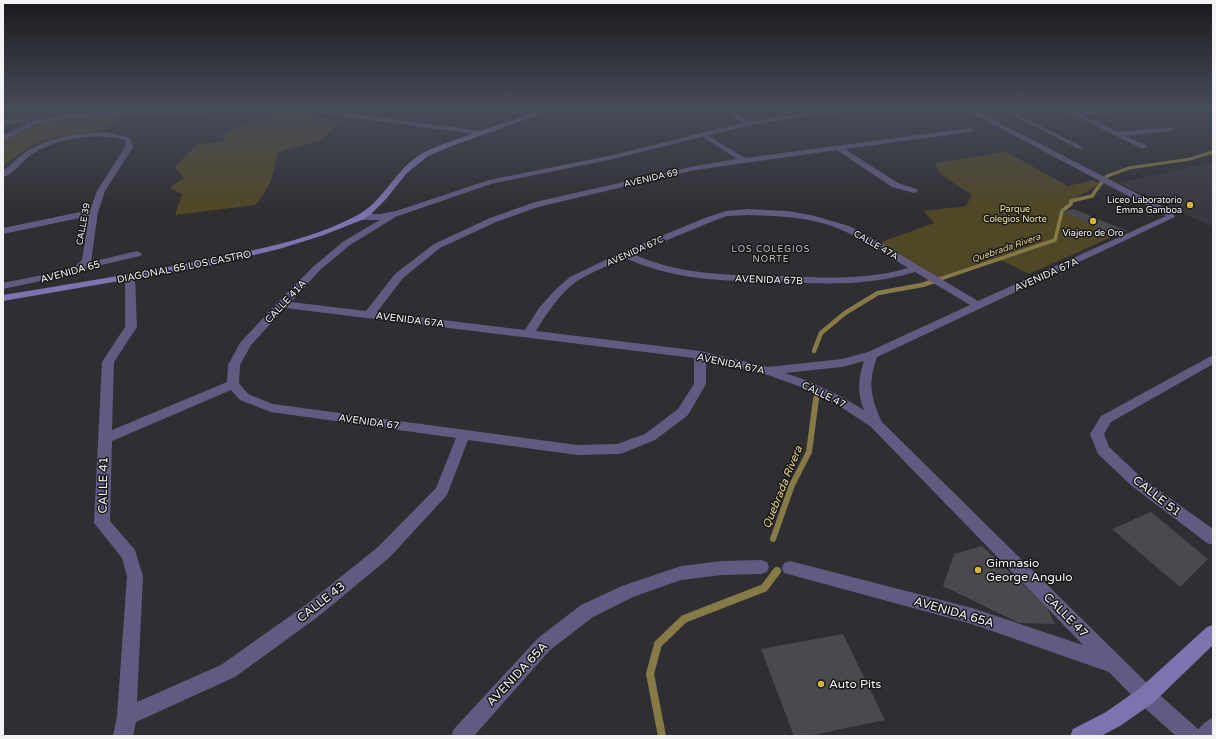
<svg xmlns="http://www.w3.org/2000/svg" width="1216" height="739" viewBox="0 0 1216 739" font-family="'Varela Round',sans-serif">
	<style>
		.built { fill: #393841 }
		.green { fill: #504726 }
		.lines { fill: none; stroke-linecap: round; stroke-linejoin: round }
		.stream-far4 { stroke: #867a47; stroke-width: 3 }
		.stream-far3 { stroke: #867a47; stroke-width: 3.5 }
		.stream-far2 { stroke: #867a47; stroke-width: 4.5 }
		.stream-far1 { stroke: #867a47; stroke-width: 6 }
		.stream { stroke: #867a47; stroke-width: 8 }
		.building { fill: #4a494d }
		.service { fill: #625b81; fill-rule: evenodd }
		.minor { fill: #625b81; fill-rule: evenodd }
		.tertiary { fill: #625b81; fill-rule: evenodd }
		.secondary { fill: #7e73ae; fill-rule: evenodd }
		.poi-dot { fill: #d3b635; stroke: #171718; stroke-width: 1.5 }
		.labels { text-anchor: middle; stroke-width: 3; stroke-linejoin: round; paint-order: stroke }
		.far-street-label { font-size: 9px; fill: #f3f2f5; stroke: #171718 }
		.far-poi-label { font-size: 9px; fill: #f3f2f5; stroke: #171718; text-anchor: end }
		.far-park-label { font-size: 9px; fill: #f6e393; stroke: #171718 }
		.far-water-label { font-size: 9px; font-style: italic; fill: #e7d485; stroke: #171718 }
		.far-neighbourhood-label { font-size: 9px; letter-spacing: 1px; fill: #c4c3c8; stroke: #171718 }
		.street-label { font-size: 10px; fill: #f3f2f5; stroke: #171718 }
		.water-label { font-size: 11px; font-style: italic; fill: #e7d485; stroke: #171718 }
		.near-street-label { font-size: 12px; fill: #f3f2f5; stroke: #171718 }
		.near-poi-label { font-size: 12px; fill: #f3f2f5; stroke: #171718; text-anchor: start }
	</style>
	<rect width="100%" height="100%" fill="#2f2e32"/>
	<path class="built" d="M1213 162V227L1119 183 1164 173Z"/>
	<g class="green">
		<path d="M277 108H291L313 112 310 116 328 118 339 122 321 140 277 153C273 176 271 187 255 205L175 215 182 194 169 188 184 178 175 167 196 145 224 141 227 132 275 112Z"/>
		<path d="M122 116 105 130 57 137 32 145 3 166V140L47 121 70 118Z"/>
		<path d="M1006 152 1068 186 1093 180 1100 184 1071 201 1063 211 1114 236 1029 274 999 259 938 280 876 244 934 223 924 211 966 206 972 195 940 174 935 163Z"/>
	</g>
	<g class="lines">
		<path class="stream-far4" d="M1101 184 1107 176 1129 168 1190 159 1213 152"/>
		<path class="stream-far3" d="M937 280 1055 240 1062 211 1071 204V201L1092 196 1101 183"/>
		<g class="stream-far2">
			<path d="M814 351 821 333 845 313 878 293 922 285 940 279"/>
			<path d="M816 400V396"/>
		</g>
		<path class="stream-far1" d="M773 539 792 485 809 452 816 399"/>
		<path class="stream" d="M662 736 650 674 658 644 684 619 764 588 777 571"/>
	</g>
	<g class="building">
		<path d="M1074 209 1127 231 1114 236 1062 211Z"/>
		<path d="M1151 512 1208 559 1180 587 1112 529Z"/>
		<path d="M982 546 1046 606 1055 624 1019 623 943 586 954 554Z"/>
		<path d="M843 634 885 720 808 736H794L761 649Z"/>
	</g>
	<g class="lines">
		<g class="service">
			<path d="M999 108H1005L1084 148 1079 149Z"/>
			<path d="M19 120 37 123 34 125 19 122 3 125V121Z"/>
			<path d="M1213 124V128L1209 126 1210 125Z"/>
			<path d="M1213 718 1212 736H1195C1198 728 1205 721 1213 718Z"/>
		</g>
		<g class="minor">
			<path d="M212 108H237L234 110 186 114 172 113 67 118 36 124 3 141V136L32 122 67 114Z"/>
			<path d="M292 108H309L482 131 485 133 482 135 295 110Z"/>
			<path d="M725 108H732L748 123V125H744Z"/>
			<path d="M777 108H784L795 116 790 117Z"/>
			<path d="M962 108H970L1173 212 1175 217 877 357C868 383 870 396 882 422L1153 689 1156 696 1153 703 1146 706 1139 703 1109 672 972 624 784 573 782 568 784 563 790 561 972 608 1083 645 871 427 838 405 801 387 768 375 706 360V384L688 415 655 440 623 453 618 454 577 455 468 440 447 495 390 557 319 616 235 677 136 722 133 736H113L117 716 127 576 122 558 94 523 102 362 125 327V277L126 275H134L135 277 137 327 114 362 112 430 227 382 228 365 240 343 278 302 314 266 344 241 395 211H401L402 213 350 245 320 270 291 302 366 311 395 274 434 244 490 218 535 202 695 166 737 159 700 135 699 134 702 132 745 158 970 128 973 130 970 132 845 149 898 183 917 189 918 191 914 193 892 187 837 150 695 170 538 207 496 222 440 248 403 278 377 312 525 330 539 308 555 290 570 277 622 252 705 218 726 211 748 209 787 211 811 215 849 226 869 236 978 301 1166 216ZM748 215C780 216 815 217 844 231 867 241 887 255 908 268 868 280 825 278 783 276 731 275 682 276 633 254L711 222 727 216ZM625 258C677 281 724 281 779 282 825 284 870 286 915 272L970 305 868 352 842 359 768 367 700 351 536 331C547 313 559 294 577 281 592 272 610 265 625 258ZM285 308 694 358V384L678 409 645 434 617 444 577 445 273 404 248 394 239 383 240 365 251 345ZM864 361C858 378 857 393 864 410 839 394 813 382 785 373L842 367ZM231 390 240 400 271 412 456 438 436 488 378 547 307 604 221 665 137 702 143 576 135 550 110 521 112 441Z"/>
			<path d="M1059 108H1067L1076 112 1120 109 1121 110 1118 112 1082 115 1118 132 1171 127 1174 129 1171 131 1125 136 1146 145 1147 147 1143 149Z"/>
			<path d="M105 132 130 138 133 147 105 191 98 212 91 262 137 251 142 254 140 256 84 269 78 273 3 289V283L72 269 82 260 89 216 3 234V228L90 210 97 191 125 147V140C96 132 57 138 32 154 22 161 14 174 3 177V171C11 165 18 157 27 151 50 137 79 133 105 132Z"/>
			<path d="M1213 355V364L1111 422 1104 434 1109 447 1142 478 1213 529V545L1207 543 1132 486 1098 454 1090 434 1101 416Z"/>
			<path d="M761 560 767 562 769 567 767 572 761 574 722 575 681 580 633 597 593 617 550 650 474 736H451L454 729 538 638 581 605 622 586 681 566 722 561Z"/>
		</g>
		<g class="tertiary">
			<path d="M842 108H860L857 110 792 118 746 126 613 159 491 184 401 215 380 220H360L356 217 360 214H380L396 211 489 180 613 155 746 122Z"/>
			<path d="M1146 686 1153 689 1198 729 1201 736H1176L1139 703 1136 696 1139 689Z"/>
		</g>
		<g class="secondary">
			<path d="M548 108H557L449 147 428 156 407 173 386 199 371 214 362 220 321 236 279 249 212 265 3 301V295C71 284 138 273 205 260 256 250 310 240 356 216 382 203 394 172 418 156 432 147 447 143 463 137 491 127 520 118 548 108Z"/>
			<path d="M1213 625V645L1153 703 1120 726 1101 736H1070L1073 729 1106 712 1139 689 1207 627Z"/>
		</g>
	</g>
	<linearGradient id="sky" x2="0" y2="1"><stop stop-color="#1a191c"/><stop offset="0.51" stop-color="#474c5a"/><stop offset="1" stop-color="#474c5a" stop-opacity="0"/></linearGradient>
	<rect width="1216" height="211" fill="url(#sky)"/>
	<g class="poi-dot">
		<circle cx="1190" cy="205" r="4"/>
		<circle cx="1093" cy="221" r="4"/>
		<circle cx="978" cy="570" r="4"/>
		<circle cx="821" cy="684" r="4"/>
	</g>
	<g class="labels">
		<g class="far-street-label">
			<text transform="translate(651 178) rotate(-13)" y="3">AVENIDA 69</text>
			<text transform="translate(83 224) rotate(-80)" y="3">CALLE 39</text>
			<text transform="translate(876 245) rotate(30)" y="3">CALLE 47A</text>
			<text transform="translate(635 251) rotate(-24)" y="3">AVENIDA 67C</text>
		</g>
		<g class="far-poi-label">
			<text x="1182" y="203">Liceo Laboratorio<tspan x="1182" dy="10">Emma Gamboa</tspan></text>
			<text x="1093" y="236" text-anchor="middle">Viajero de Oro</text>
		</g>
		<g class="far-park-label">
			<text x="1015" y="212">Parque<tspan x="1015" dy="10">Colegios Norte</tspan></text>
		</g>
		<g class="far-water-label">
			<text transform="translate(1006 248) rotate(-19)" y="3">Quebrada Rivera</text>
		</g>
		<g class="far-neighbourhood-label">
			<text x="771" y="252">LOS COLEGIOS<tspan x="771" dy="10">NORTE</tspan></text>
		</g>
		<g class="street-label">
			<text transform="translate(184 266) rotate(-11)" y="4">DIAGONAL 65 LOS CASTRO</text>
			<text transform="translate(70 271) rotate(-15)" y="4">AVENIDA 65</text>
			<text transform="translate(1046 274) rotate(-24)" y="4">AVENIDA 67A</text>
			<text transform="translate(769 279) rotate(2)" y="4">AVENIDA 67B</text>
			<text transform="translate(285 301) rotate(-47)" y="4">CALLE 41A</text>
			<text transform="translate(410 319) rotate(7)" y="4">AVENIDA 67A</text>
			<text transform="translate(731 363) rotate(12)" y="4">AVENIDA 67A</text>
			<text transform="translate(824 394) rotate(26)" y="4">CALLE 47</text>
			<text transform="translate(369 421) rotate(8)" y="4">AVENIDA 67</text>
		</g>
		<g class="water-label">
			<text transform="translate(782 487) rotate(-68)" y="4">Quebrada Rivera</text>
		</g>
		<g class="near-street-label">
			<text transform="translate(103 485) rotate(-89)" y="4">CALLE 41</text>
			<text transform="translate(1157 496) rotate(38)" y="4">CALLE 51</text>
			<text transform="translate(321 602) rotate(-38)" y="4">CALLE 43</text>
			<text transform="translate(954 612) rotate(16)" y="4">AVENIDA 65A</text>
			<text transform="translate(1066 615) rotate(45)" y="4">CALLE 47</text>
			<text transform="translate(517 674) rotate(-47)" y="4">AVENIDA 65A</text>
		</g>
		<g class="near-poi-label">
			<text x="986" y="567">Gimnasio<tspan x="986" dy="14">George Angulo</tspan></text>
			<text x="829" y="688">Auto Pits</text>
		</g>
	</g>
	<rect width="1216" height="739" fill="none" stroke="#f3f2f5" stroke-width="8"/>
</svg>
